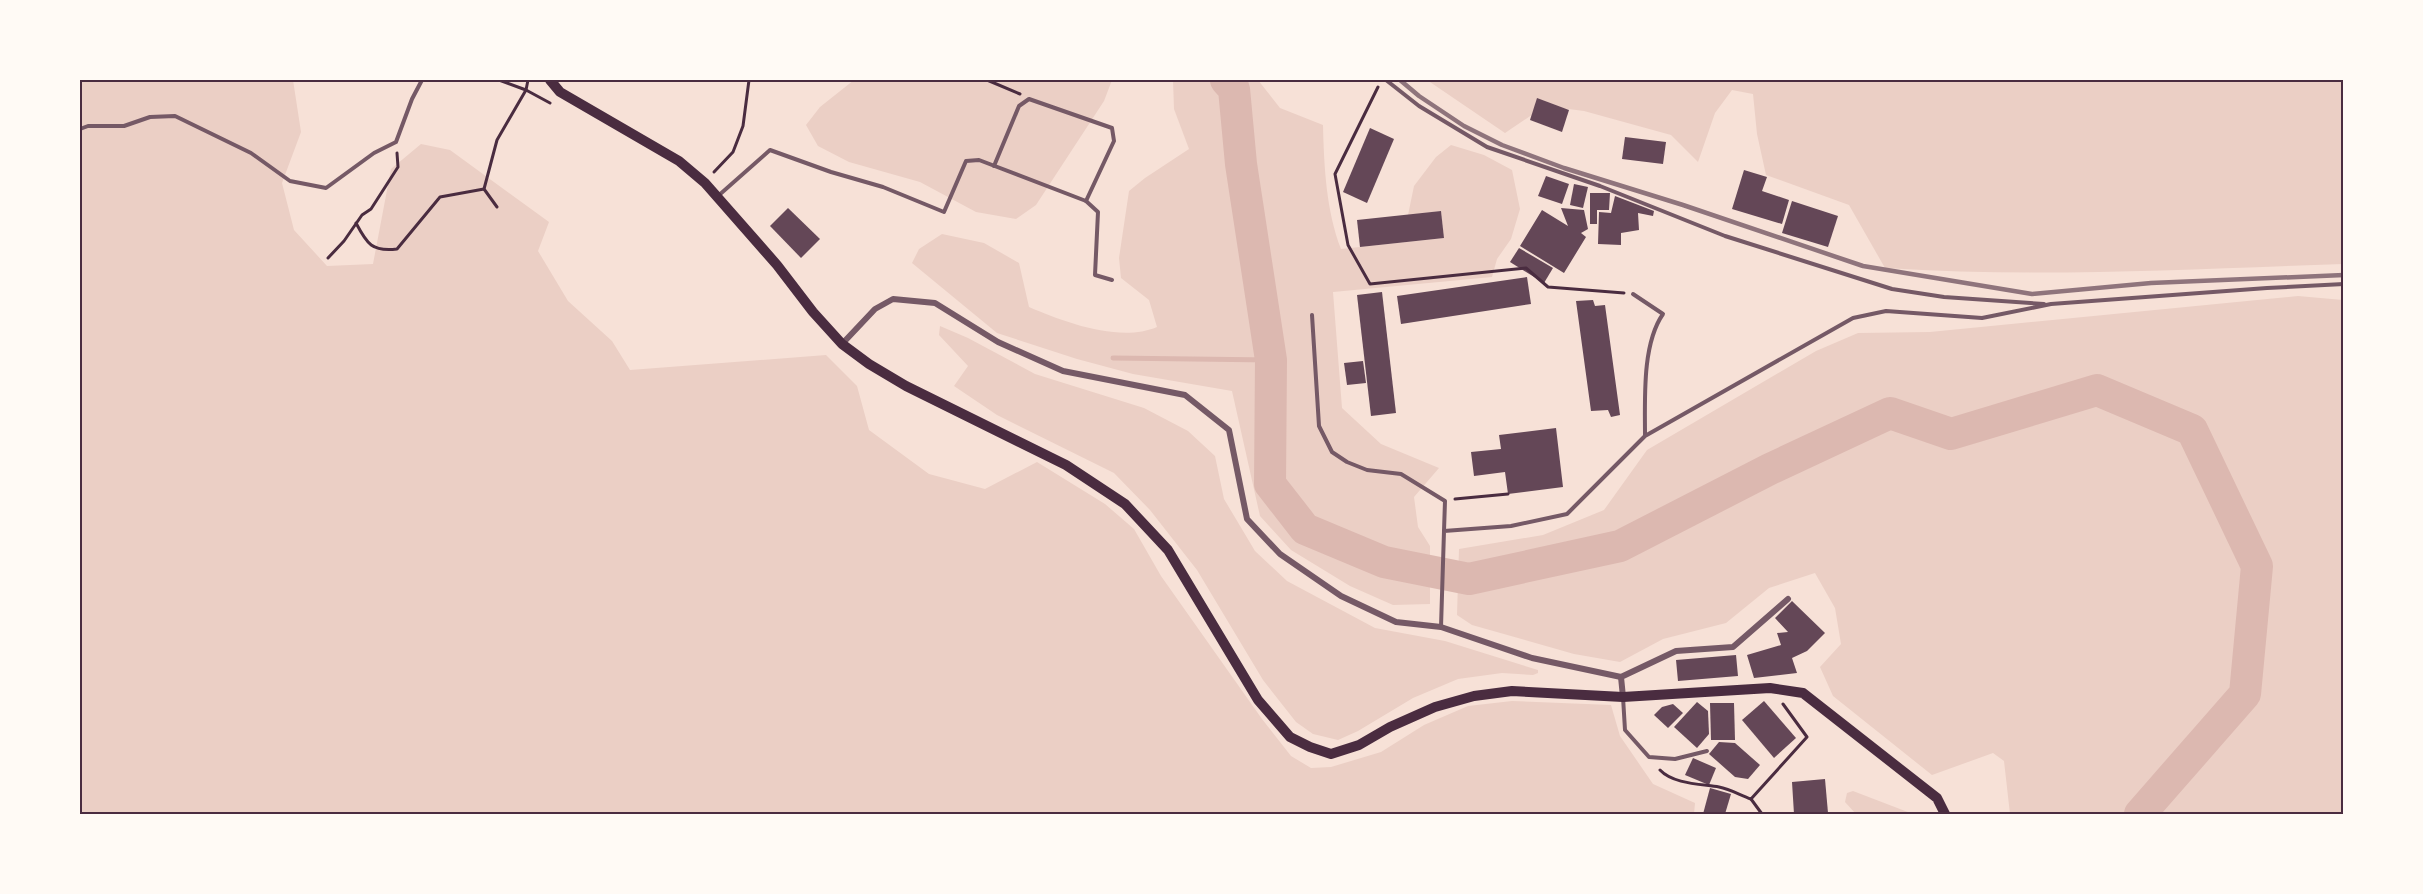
<svg xmlns="http://www.w3.org/2000/svg" width="2423" height="894" viewBox="0 0 2423 894" font-family="Manrope,sans-serif">
	<style>
		.green { fill: #ebcfc5 }
		.lines { fill: none; stroke-linecap: round; stroke-linejoin: round }
		.stream { stroke: #dcb8b0; stroke-width: 5 }
		.river { stroke: #dcb8b0; stroke-width: 32 }
		.building { fill: #644757 }
		.path { stroke: #4a2c40; stroke-width: 3 }
		.service { stroke: #755966; stroke-width: 4 }
		.minor { stroke: #755966; stroke-width: 6 }
		.secondary { stroke: #4a2c40; stroke-width: 10 }
		.rail { stroke: #8f747c; stroke-width: 4.5 }
		.neatline { fill: none; stroke: #4a2c40; stroke-width: 2 }
	</style>
	<rect width="100%" height="100%" fill="#f7e1d7"/>
	<g class="green">
		<path d="M80 80H293L301 132 282 183 294 230 327 266 373 264 391 169 421 144 450 150 549 222 538 251 568 301 612 341 630 370 826 355 857 386 869 430 929 474 985 489 1037 462 1105 504 1134 529 1161 576 1262 719 1291 756 1311 768 1331 767 1381 752 1424 725 1468 706 1512 701 1611 705 1620 736 1653 784 1695 803 1694 814H80Z"/>
		<path d="M854 80H1112L1104 101 1036 205 1016 219 976 212 920 182 849 162 818 146 806 125 820 107Z"/>
		<path d="M1173 80H1258L1280 108 1323 125C1324 166 1326 210 1341 249L1444 238 1441 211 1408 215 1414 186 1436 157 1451 145 1484 155 1512 170 1520 209 1511 239 1497 259 1492 277 1333 292 1342 408 1381 444 1439 468 1414 497 1418 527 1430 546V604L1393 605 1350 586 1291 550 1260 516 1232 391 1133 374 1077 359 997 333 912 263 919 249 942 234 984 243 1019 263 1029 307C1064 322 1120 343 1157 327L1149 300 1121 278 1119 258 1129 191 1145 178 1189 149 1174 109Z"/>
		<path d="M1427 80H2343V264C2191 269 2038 278 1885 268L1849 205 1766 175 1757 134 1753 94 1732 90 1715 113 1698 162 1671 135 1584 111 1545 106 1505 133Z"/>
		<path d="M2298 296 2343 300V814H2010L2004 761 1993 753 1932 775 1833 696 1820 667 1841 644 1835 608 1815 573 1769 588 1726 623 1663 639 1620 662 1574 654 1472 625 1457 615 1459 549 1543 535 1604 510 1647 450 1816 351 1858 333 1930 332Z"/>
		<path d="M940 326 968 338 1035 374 1144 408 1188 431 1215 456 1224 499 1255 551 1287 581 1375 628 1445 641 1538 670V673L1533 675 1502 673 1458 679 1413 698 1358 731 1338 740 1313 734 1296 722 1263 680 1197 570 1150 510 1114 473 997 415 954 386 968 366 939 335Z"/>
		<path d="M1853 791 1913 814H1856L1845 802 1847 793Z"/>
	</g>
	<g class="lines">
		<path class="stream" d="M1113 358 1271 360"/>
		<path class="river" d="M1226 80 1234 89 1241 164 1271 360 1270 484 1305 529 1384 562 1469 579 1620 546 1770 469 1890 413 1951 434 2097 390 2192 430 2257 566 2245 694 2140 814"/>
	</g>
	<g class="building">
		<path d="M1537 98 1569 110 1562 132 1530 120Z"/>
		<path d="M1370 128 1394 139 1367 203 1343 192Z"/>
		<path d="M1625 137 1666 142 1663 164 1622 159Z"/>
		<path d="M1744 170 1767 177 1762 191 1789 200 1782 224 1732 209Z"/>
		<path d="M1546 176 1569 184 1562 204 1538 196Z"/>
		<path d="M1574 184 1588 187 1583 208 1570 205Z"/>
		<path d="M1590 193H1610L1609 210H1597V224H1590Z"/>
		<path d="M1615 196 1654 211 1653 216 1638 213 1639 230 1621 233V245L1598 244 1599 212 1611 213Z"/>
		<path d="M1792 201 1838 216 1828 247 1782 233Z"/>
		<path d="M788 208 820 239 801 258 770 226Z"/>
		<path d="M1561 208 1584 210 1588 229 1581 233 1586 237 1564 273 1520 246 1542 210 1568 226Z"/>
		<path d="M1441 211 1444 238 1360 247 1357 220Z"/>
		<path d="M1519 248 1553 268 1544 283 1510 262Z"/>
		<path d="M1527 277 1531 304 1401 324 1397 296Z"/>
		<path d="M1382 292 1396 413 1371 416 1357 295Z"/>
		<path d="M1593 300 1595 306 1605 305 1620 415 1611 417 1608 410 1591 411 1576 301Z"/>
		<path d="M1363 361 1366 383 1347 385 1344 363Z"/>
		<path d="M1556 428 1563 487 1508 494 1505 472 1474 476 1471 452 1501 449 1499 435Z"/>
		<path d="M1792 601 1825 633 1807 651 1792 658 1797 673 1754 678 1747 655 1781 645 1777 633 1788 632 1775 618Z"/>
		<path d="M1736 655 1738 676 1678 681 1676 660Z"/>
		<path d="M1764 701 1796 738 1774 758 1742 720Z"/>
		<path d="M1697 702 1708 711 1709 734 1697 748 1674 727Z"/>
		<path d="M1710 703H1734L1735 740H1711Z"/>
		<path d="M1673 704 1683 713 1668 728 1654 715 1662 707Z"/>
		<path d="M1719 742 1735 743 1760 765 1748 779 1735 777 1709 754Z"/>
		<path d="M1693 758 1716 768 1709 785 1685 775Z"/>
		<path d="M1825 779 1828 813 1794 814 1792 782Z"/>
		<path d="M1710 788 1731 794 1725 814H1703Z"/>
	</g>
	<g class="lines">
		<g class="path">
			<path d="M499 80 526 90 528 80"/>
			<path d="M987 80 1020 94"/>
			<path d="M1378 87 1335 174 1348 245 1370 284 1526 268 1548 287 1624 293"/>
			<path d="M714 172 733 152 743 126 749 80"/>
			<path d="M497 207 484 189 497 140 526 90 550 103"/>
			<path d="M356 223C367 244 372 252 397 249L440 197 484 189"/>
			<path d="M328 258 344 241 362 215 371 209 398 167 397 153"/>
			<path d="M1455 499 1508 494"/>
			<path d="M1660 770C1673 784 1701 784 1719 787 1730 789 1740 795 1751 799L1807 737 1783 704"/>
			<path d="M1751 799 1762 814"/>
		</g>
		<g class="service">
			<path d="M1386 80 1419 106 1487 147 1600 186 1725 236 1892 289 1944 297 2044 304"/>
			<path d="M80 129 88 126H124L150 117 175 116 251 153 290 181 326 188 374 153 396 142 412 99 422 80"/>
			<path d="M994 166 1019 106 1029 99 1112 128 1114 141 1086 201"/>
			<path d="M718 196 770 150 831 172 883 187 944 212 966 161 979 160 1086 201 1098 212 1095 275 1112 280"/>
			<path d="M1633 294 1663 314C1642 344 1645 399 1645 435"/>
			<path d="M1312 315 1319 426 1332 452 1347 462 1367 470 1401 474 1445 501 1444 531"/>
			<path d="M1441 627 1444 531 1511 526 1567 514 1645 436 1853 318 1886 311 1982 318 2051 304 2267 288 2344 284"/>
			<path d="M1623 697 1625 730 1649 757 1675 759 1707 751"/>
		</g>
		<g class="minor">
			<path d="M842 344 875 309 893 299 935 303 998 342 1063 371 1185 395 1229 430 1247 519 1280 554 1341 596 1396 622 1441 627 1532 658 1621 677"/>
			<path d="M1623 697 1621 677 1676 651 1733 647 1788 599"/>
		</g>
		<path class="secondary" d="M550 80 560 92 679 161 705 183 777 265 813 312 842 344 869 364 906 386 1066 465 1125 504 1168 550 1258 700 1290 737 1310 747 1331 754 1359 745 1390 727 1435 707 1474 696 1512 691 1623 697 1770 688 1803 693 1937 798 1945 814"/>
		<path class="rail" d="M1400 80 1419 96 1464 126 1502 145 1564 168 1683 205 1863 266 2032 294 2151 283 2344 275"/>
	</g>
	<rect width="2423" height="894" fill="none" stroke="#fffaf5" stroke-width="162"/>
	<rect x="81" y="81" width="2261" height="732" class="neatline"/>
</svg>
